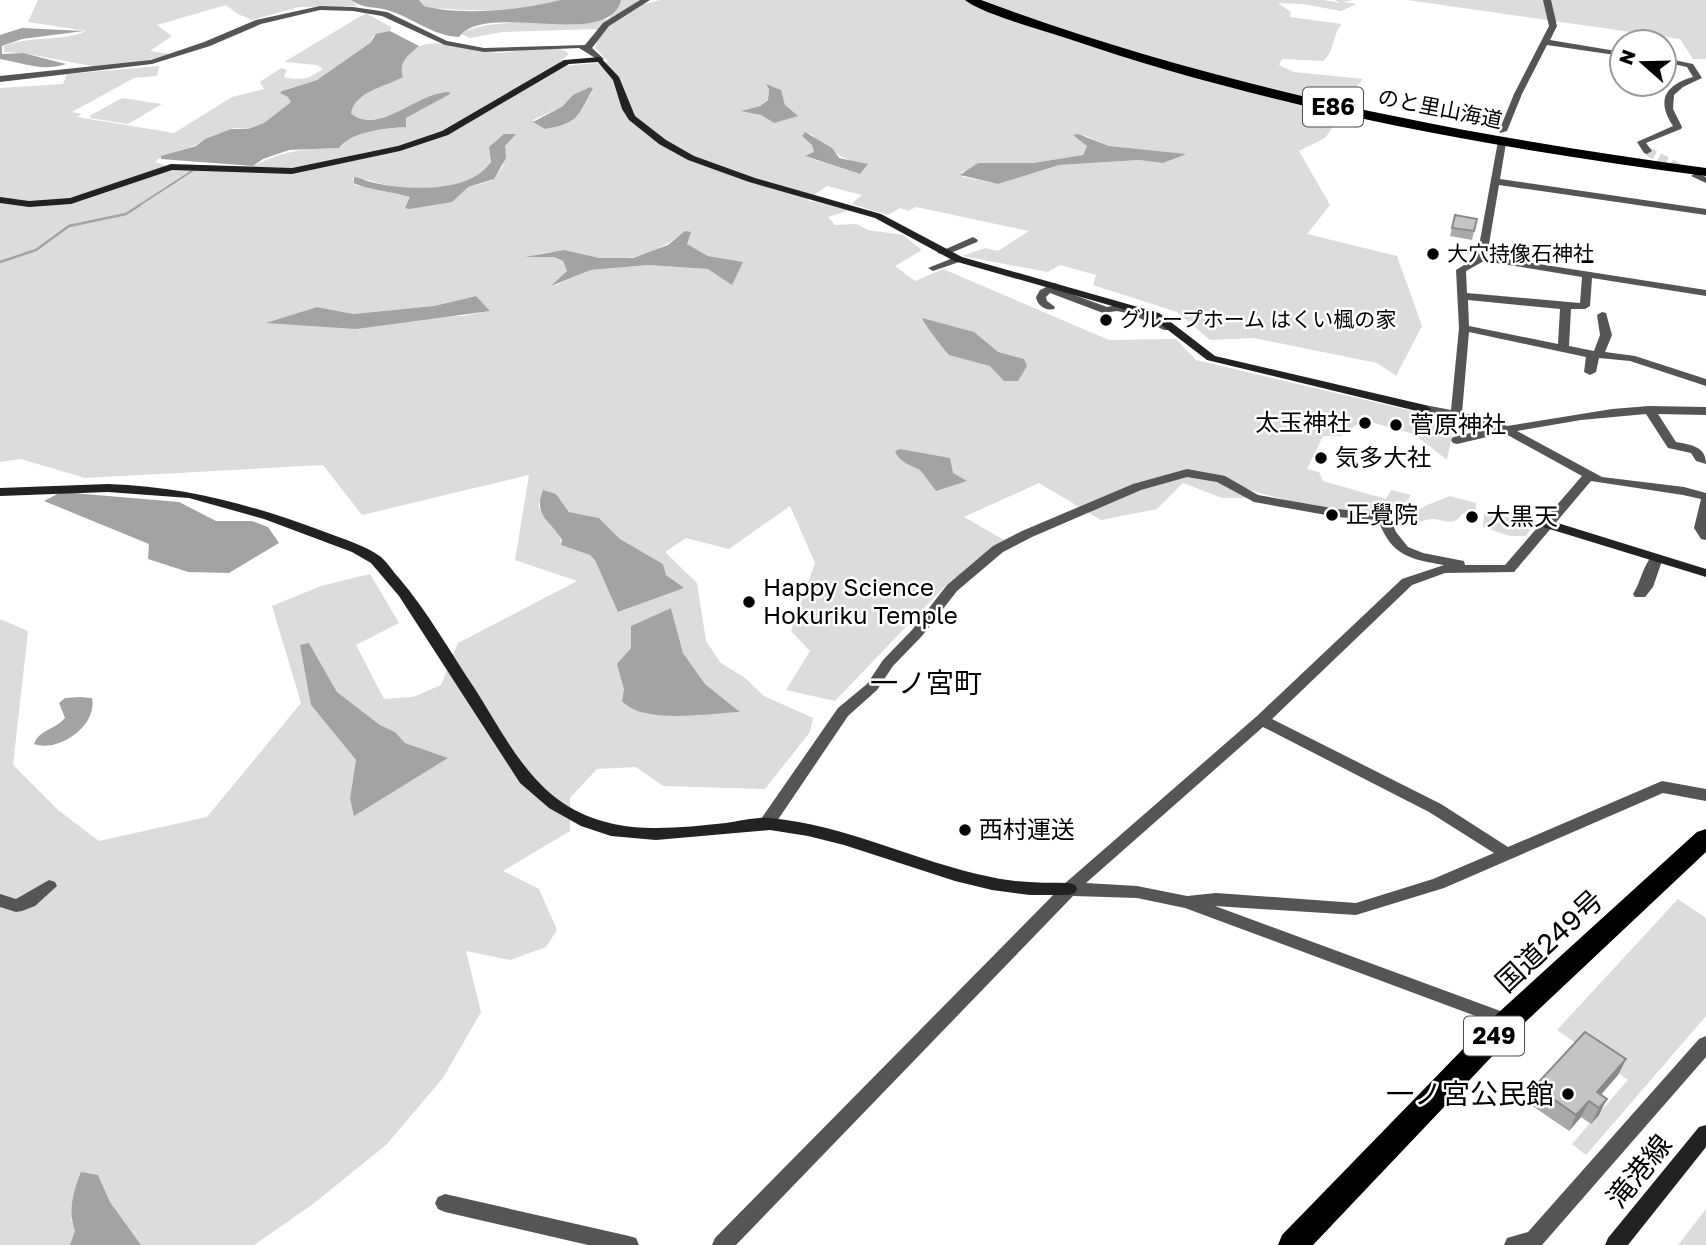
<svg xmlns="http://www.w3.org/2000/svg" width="1706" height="1245" viewBox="0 0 1706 1245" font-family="'Golos Text','Noto Sans JP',sans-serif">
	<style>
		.green { fill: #dcdcdc; fill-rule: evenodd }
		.water { fill: #a3a3a3 }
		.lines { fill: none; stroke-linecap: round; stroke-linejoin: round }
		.stream-far1 { stroke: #a3a3a3; stroke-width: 2 }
		.stream { stroke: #a3a3a3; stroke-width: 2.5 }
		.street-tunnel { stroke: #d9d9d9; stroke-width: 9; stroke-dasharray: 9 4.5; stroke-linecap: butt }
		.street { fill: #555; fill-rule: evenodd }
		.secondary { fill: #222; fill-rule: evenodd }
		.highway { fill: #000; fill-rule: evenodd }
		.wall { fill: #a9a9a9 }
		.shaded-wall { fill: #898989 }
		.building { fill: #c4c4c4; stroke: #898989; stroke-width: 2 }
		.poi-dot { fill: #000; stroke: #fff; stroke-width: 2.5 }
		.labels { text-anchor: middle; stroke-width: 5; stroke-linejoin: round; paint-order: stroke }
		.far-street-label { font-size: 21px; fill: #000; stroke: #fff }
		.far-poi-label { font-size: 21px; fill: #000; stroke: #fff; text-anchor: start }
		.shield { fill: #fff; stroke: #4c4c4c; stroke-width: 2 }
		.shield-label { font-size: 23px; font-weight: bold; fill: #000 }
		.poi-label { font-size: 24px; fill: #000; stroke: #fff; text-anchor: start }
		.quarter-label { font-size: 28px; fill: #000; stroke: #fff }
		.near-street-label { font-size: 28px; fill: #000; stroke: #fff }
		.near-poi-label { font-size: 28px; fill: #000; stroke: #fff; text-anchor: end }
	</style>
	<rect width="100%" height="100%" fill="#fff"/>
	<g class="green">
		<path d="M38 0H351L358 6 299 7 252 20 238 14 226 5 157 25 172 36 150 51 169 54 165 56C142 62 116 69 93 66 63 62 35 53 4 52V46C29 36 66 41 86 31L28 22Z"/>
		<path d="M419 0H559C541 13 446 12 424 6Z"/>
		<path d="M621 0H638L645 4 660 0H1324L1340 3 1335 0H1353L1343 2 1357 4 1341 11 1303 4 1278 3 1291 12 1290 17 1342 24C1332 34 1335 52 1323 61L1282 59 1279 65 1294 72 1363 79 1335 111 1340 117 1325 138 1299 151 1330 205 1307 234 1397 256 1422 326 1396 376 1377 363 1254 338 1210 340 1177 312 1093 285 1096 275 1060 265 1048 272 962 256 985 248 998 251 1029 231 916 207 908 211 900 208 888 215 851 204 862 195 827 186 807 200 850 210 828 217 835 225 856 224 868 230 903 235 922 250 895 266 915 281 943 269 1109 340 1176 339 1196 360 1455 421 1447 460 1414 434 1363 420 1341 436H1323L1307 469 1319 472 1323 481 1386 499 1391 490 1411 495 1406 502H1399L1405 508C1373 526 1281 499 1246 489L1254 498H1222L1183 483 1157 509 1101 520 1039 483 964 517 1004 540 945 586 835 701 786 690 810 651 791 631 815 563 790 506 729 549 686 538 665 552 697 583 706 641 721 663 745 678 764 696 813 718 810 732 765 789 663 786 636 767 597 769 570 798V831L503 871 539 889 557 930 546 947 510 960 466 951 481 1012 443 1078 386 1145 313 1204 254 1245H141L110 1202 98 1175 71 1220 76 1231 70 1245H0V619L28 631 13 765 58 810 99 841 207 817 301 703 272 606 321 586 370 574 399 623 356 645 384 699 413 697 441 685 458 643 577 581 515 560 529 475 362 515 323 465 85 478 21 459 0 462V88L63 84 67 74 159 66 157 76 134 78 72 112 82 114 77 117 174 133 232 97 264 89 260 82 281 68 287 70 284 76 286 78C306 80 307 79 323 69L317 65 284 62 366 13 391 27 390 31 373 36 370 43 317 80 287 89 291 102 264 123 248 129 234 128 205 139 196 145 162 156 155 162 166 166 254 171 253 166C287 150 301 149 339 148 349 132 387 128 405 127L406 118 449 94 443 92 436 94C412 103 375 133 351 113 356 93 382 86 399 79 402 65 404 54 418 47 442 36 474 53 500 53 516 52 557 41 569 54L559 63 563 66 608 62 595 47 601 32 595 29 503 32 470 38 461 34C482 17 574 23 608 19ZM769 88 781 90 785 105 774 123 761 115 744 110 760 106 768 99ZM583 90H593C577 116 580 123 545 129L533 120 563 106ZM810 133C830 152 840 158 867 165L860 174 806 157 814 152ZM1084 135 1109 146 1184 154 1163 163 1139 160 1059 165 998 184 963 177 961 172 971 170 978 163H1033L1083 155 1088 146ZM511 137 505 146 503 166 491 181 468 187 454 198 406 205 411 197 355 185 353 178C366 178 379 184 391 186 422 190 471 191 491 163L489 147ZM686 231 687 244 708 256 742 262 732 284 709 269 648 265 591 270 553 286 567 271 563 261 554 257H529C558 247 570 254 599 258 632 263 660 251 686 231ZM476 296 489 311 461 316 269 323 317 307 353 314 434 306ZM556 494 569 512 599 518 620 539 663 564 666 575 683 588 619 612 595 560 590 555 561 545C562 528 542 520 538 504ZM671 608 683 653 705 684 739 711 622 701 631 648V626ZM309 643 337 692 380 725 395 732 405 743 447 758 350 798 356 760 311 705Z"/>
		<path d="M1407 0H1706V59H1693L1680 39Z"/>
		<path d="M122 98 162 104 128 124 90 118 91 115Z"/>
		<path d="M1450 496 1476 503V512L1462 514C1453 528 1445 519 1432 519 1419 520 1412 529 1400 520L1427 505Z"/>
		<path d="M1488 511 1522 522 1523 526 1530 530 1526 536H1510L1483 527 1484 514Z"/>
		<path d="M1678 899 1706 918V1016L1586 1155 1572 1144 1628 1080 1557 1030Z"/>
		<path d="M1706 1209V1245H1678Z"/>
	</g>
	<g class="water">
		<path d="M351 0H419L424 6C460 16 524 10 560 0 575 0 604 0 621 0 609 51 485 0 459 37 432 36 412 17 387 10 373 6 363 9 351 0Z"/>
		<path d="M22 28 84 31 22 39 2 46V54L23 53 66 64C42 72 24 63 0 59V35Z"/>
		<path d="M390 31 419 46C409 54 398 62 403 77 385 87 356 91 351 113 378 137 420 91 449 92L450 94 406 118V127C385 128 350 132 339 148L289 150 263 159 253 166 161 159V156L196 146 205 139 231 129H248L264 123 291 102 288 97 280 93 282 91 317 80 370 43 376 34Z"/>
		<path d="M766 84 781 90 785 105 798 116 774 123 761 115 741 111 760 106 768 100 769 89Z"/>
		<path d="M590 87 593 89C577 116 580 123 545 129L533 122 563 106 573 95Z"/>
		<path d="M805 132 832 148 839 158 868 164 860 174 805 156 814 152 812 145 802 136Z"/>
		<path d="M504 134H516L505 146 506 158 494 179 468 187 452 202 409 209 405 208 410 197C398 193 360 188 354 183V177C362 178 368 182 375 183 408 190 469 194 491 162L489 147Z"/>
		<path d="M1078 134 1109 146 1186 154 1163 163 1139 160 1059 165 998 184 960 175 978 163H1033L1083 155 1087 146 1073 135Z"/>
		<path d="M685 231 691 232 687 244 708 256 743 262 732 285 708 269 648 265 591 270 551 286 567 271 563 261 554 257H525L564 250 599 258H633L668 245Z"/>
		<path d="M476 296 490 311 356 329 266 323 317 307 353 314 434 306Z"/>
		<path d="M922 318 974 332 998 352 1024 359 1027 366 1018 381H1004L990 366 949 355C943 348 926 327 922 318Z"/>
		<path d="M900 449 950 458 953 473 967 481 936 491C930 483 926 477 920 470 910 465 899 462 895 451Z"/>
		<path d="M543 490 556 494 569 512 599 518 620 539 663 564 666 575 684 588 618 612 595 560 590 555 561 545 562 540C550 519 533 517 543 490Z"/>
		<path d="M61 492 179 502 216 521H252L268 527 279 543 229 573 188 572 148 559 149 544 44 501Z"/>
		<path d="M671 608 683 653 705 684 740 712C709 713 643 725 622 701L624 689 617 664 631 648V626Z"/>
		<path d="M309 643 337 692 380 725 395 732 405 743 448 758 354 816 350 798 356 760 311 705 300 645Z"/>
		<path d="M80 697 92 698C98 725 59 753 34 744 40 729 55 730 65 718L59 703 65 698Z"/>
		<path d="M81 1172 98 1175 110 1202 141 1245H70L75 1231C68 1210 73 1192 81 1172Z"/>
	</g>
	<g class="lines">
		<path class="stream-far1" d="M138 206 192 171"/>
		<path class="stream" d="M0 262 36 250 69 226 126 214 140 205"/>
		<path class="street-tunnel" d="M1647 151 1683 170"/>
		<g class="street">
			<path d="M640 0H650L609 26 592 48 604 59 600 61 579 48 484 52 445 45 382 16 353 11 320 10 261 24 210 46 152 64 0 82V76L151 60 204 42 256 20 320 6 353 7 387 12 447 41 484 48 585 45 603 23Z"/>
			<path d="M1543 0H1551L1557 26 1550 40 1622 52V56L1547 45 1522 94 1507 131 1500 133 1499 131 1514 94 1549 26Z"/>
			<path d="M1664 58 1693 64 1702 78 1683 87 1674 95 1673 109 1682 127 1681 129 1646 143 1652 151 1647 154 1644 153 1637 142 1673 126C1656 100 1665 85 1693 77L1687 67 1664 62Z"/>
			<path d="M1498 141 1506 143 1500 179 1706 209V215L1499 185 1487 256 1706 290V296L1592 278 1590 306 1585 309H1571L1569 346 1594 351 1600 335 1597 315 1602 312 1606 313 1612 335 1605 352 1635 356 1706 379V386L1630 361 1599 358 1596 372 1590 375 1584 372 1586 357 1469 332 1462 413 1490 418 1507 426 1612 409 1649 406 1706 407V415L1658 414 1676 442C1691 445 1706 446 1706 464L1696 461 1691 453 1668 448 1646 414 1581 420 1517 431 1602 477 1684 487 1706 493V540L1701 539 1694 528 1701 499 1683 495 1591 481 1514 572 1445 573 1412 585 1272 719 1441 804 1508 847 1662 781 1706 789V801L1663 793 1444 888 1356 915 1215 906 1514 1016 1517 1021 1514 1026 1508 1028 1185 908 1137 898 1073 896 736 1245H712L715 1238 1063 885 1257 716 1402 579 1444 565C1409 559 1392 556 1378 520L1337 517 1254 502 1217 482 1187 477 1141 490 1032 537 1003 552 957 591 922 636 893 666 877 690 848 716 773 827H761L759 823 761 819 838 708 867 684 883 660 912 630 947 585 993 546 1022 531 1133 484 1187 469 1225 476 1258 495 1337 509 1388 514 1396 532 1408 547 1423 553 1464 561 1465 565H1505L1582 476 1504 433 1457 444 1453 443 1451 440 1453 437 1493 428 1483 424 1421 411 1419 409 1425 405 1451 410 1459 328 1456 270 1477 257ZM1484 261 1582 277 1580 303 1467 293 1466 271ZM1468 300 1560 309 1558 344 1469 326ZM1263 727 1429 812 1494 853 1433 879 1356 903 1216 893 1187 896 1137 886 1086 883Z"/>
			<path d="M1696 173 1706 177V183L1691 176Z"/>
			<path d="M973 237 978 240 977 242 946 255 937 253Z"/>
			<path d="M958 256 963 259 962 261 933 271 928 268Z"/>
			<path d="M1055 283 1060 286 1058 289 1107 307 1117 305 1138 310 1159 318 1173 328 1172 330H1164L1131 314 1117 311 1103 313 1050 293 1046 297 1047 301 1055 307 1054 309C1045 311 1037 305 1036 297L1040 290Z"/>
			<path d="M1656 554 1663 558 1653 587 1645 597H1635L1633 594C1641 583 1644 559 1656 554Z"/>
			<path d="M49 880 55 882 57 886 35 906 22 911 16 912 0 907V894L16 899Z"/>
			<path d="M1706 1036V1057L1542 1245H1504L1507 1238 1528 1232 1699 1039Z"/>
			<path d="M445 1194 629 1236 636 1238 639 1245H588L445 1212 438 1209 435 1203 438 1197Z"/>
		</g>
		<g class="secondary">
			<path d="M600 57 619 77 635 116 666 140 694 156 755 178 881 214 962 257 1159 313 1215 356 1425 405 1431 409 1425 413 1207 360 1151 317 954 261 875 218 749 182 688 160 659 144 629 120 622 109 613 80 598 62 569 64 448 135 400 151 292 174 172 170 71 204 29 207 0 203V197L29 201 70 198 171 164 292 168 398 146 442 131 564 60Z"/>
			<path d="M108 484C187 487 250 504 325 532 343 539 365 545 381 557 388 563 393 572 399 578 428 612 450 652 475 689 500 728 523 776 563 803 613 836 669 829 726 823 740 821 756 817 770 818 847 825 916 862 991 877 1017 883 1043 883 1069 883L1075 885 1077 889 1075 893 1069 895H1030L992 890 955 881 844 845 808 836 770 830 656 840 611 836 581 826 549 808 520 783 399 596 371 563 352 552 264 519 189 498 108 492 0 496V488Z"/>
			<path d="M1548 520 1706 569V577L1543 527 1542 524Z"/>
			<path d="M1706 1125V1147L1628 1245H1605L1608 1238 1699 1127Z"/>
		</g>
		<g class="highway">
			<path d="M965 0H981C1214 87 1460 135 1706 168V176C1492 148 1274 109 1069 39 1046 31 982 14 965 0Z"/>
			<path d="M1706 829V852L1518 1029 1313 1245H1278L1282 1235 1498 1013 1697 832Z"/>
		</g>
	</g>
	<g class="wall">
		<path d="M1455 215 1477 219 1472 240 1450 236Z"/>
		<path d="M1626 1059 1618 1075 1601 1095 1599 1115 1591 1124 1581 1117 1569 1131 1528 1103 1535 1086Z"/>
	</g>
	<g class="shaded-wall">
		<path d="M1626 1059 1618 1075 1593 1103 1597 1092Z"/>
		<path d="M1607 1099 1599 1115 1591 1124 1599 1108Z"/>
		<path d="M1589 1101 1581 1117 1569 1131 1576 1115Z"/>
	</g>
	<g class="building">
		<path d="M1455 215 1477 219 1474 231 1452 228Z"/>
		<path d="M1585 1032 1626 1059 1597 1092 1607 1099 1599 1108 1589 1101 1576 1115 1535 1086Z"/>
	</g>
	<g class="poi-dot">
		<circle cx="1433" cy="254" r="7"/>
		<circle cx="1106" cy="320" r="7"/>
		<circle cx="1365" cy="423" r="7"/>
		<circle cx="1396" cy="425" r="7"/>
		<circle cx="1321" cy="458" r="7"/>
		<circle cx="1332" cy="515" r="7"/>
		<circle cx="1472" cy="517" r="7"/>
		<circle cx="749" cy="602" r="7"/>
		<circle cx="965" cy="830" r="7"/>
		<circle cx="1568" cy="1094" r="7"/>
	</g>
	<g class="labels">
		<g class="far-street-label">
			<text transform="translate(1440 109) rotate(11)" y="7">のと里山海道</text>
		</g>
		<g class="far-poi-label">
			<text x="1447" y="261">大穴持像石神社</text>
			<text x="1120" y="327">グループホーム はくい楓の家</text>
		</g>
		<g class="shield">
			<rect x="1303" y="87.5" width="60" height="39" rx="5"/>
			<rect x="1464" y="1016.5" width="60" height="39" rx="5"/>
		</g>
		<g class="shield-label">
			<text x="1333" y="115">E86</text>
			<text x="1494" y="1044">249</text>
		</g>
		<g class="poi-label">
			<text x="1351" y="431" text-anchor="end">太玉神社</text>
			<text x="1410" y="433">菅原神社</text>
			<text x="1335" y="466">気多大社</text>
			<text x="1346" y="523">正覺院</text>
			<text x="1486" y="525">大黒天</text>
			<text x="763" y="596">Happy Science<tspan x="763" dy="28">Hokuriku Temple</tspan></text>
			<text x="979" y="838">西村運送</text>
		</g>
		<g class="quarter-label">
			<text x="926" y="693">一ノ宮町</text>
		</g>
		<g class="near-street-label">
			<text transform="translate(1549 941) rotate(-43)" y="10">国道249号</text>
			<text transform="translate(1639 1171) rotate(-51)" y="10">滝港線</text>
		</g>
		<g class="near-poi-label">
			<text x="1554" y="1104">一ノ宮公民館</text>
		</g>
	</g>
	<g transform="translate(1643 63) rotate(290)"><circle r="33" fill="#ffffff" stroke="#999999" stroke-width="2"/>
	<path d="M0-5L12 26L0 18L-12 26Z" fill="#000000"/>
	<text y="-10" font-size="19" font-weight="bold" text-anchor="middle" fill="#000000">N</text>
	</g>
</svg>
